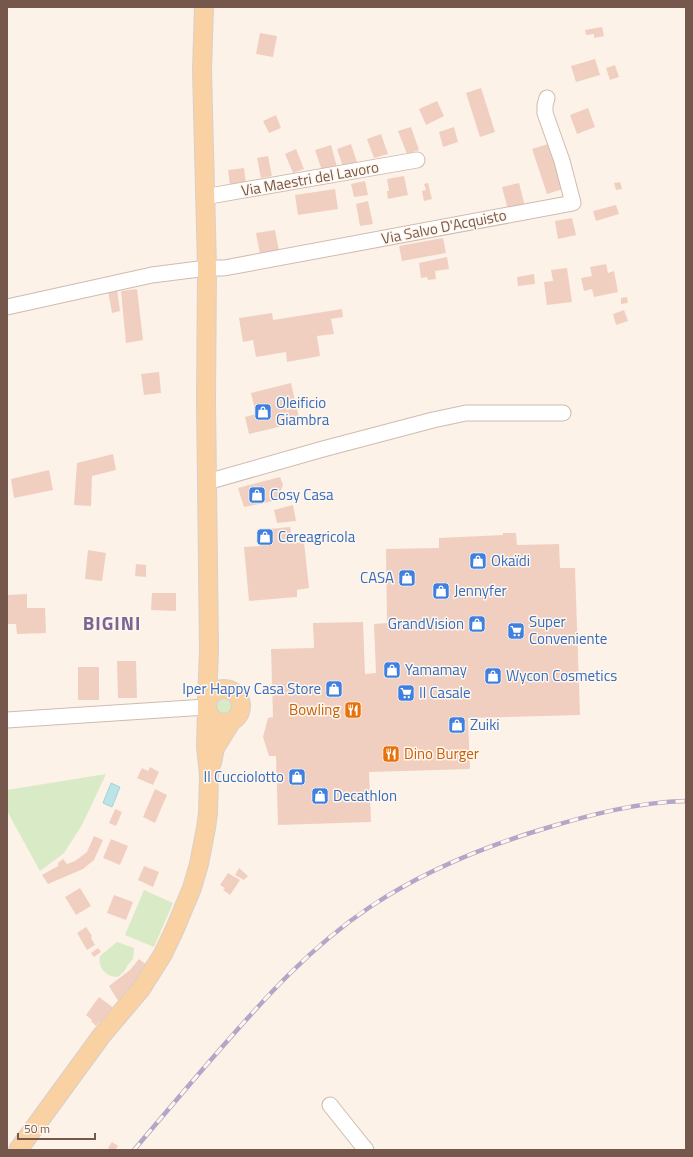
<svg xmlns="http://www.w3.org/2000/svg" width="693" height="1157" viewBox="0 0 693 1157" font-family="'Titillium Web',sans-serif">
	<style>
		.green { fill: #d8eac6 }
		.water { fill: #bce4e6; stroke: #a2d4d8 }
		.building { fill: #f1cfc0 }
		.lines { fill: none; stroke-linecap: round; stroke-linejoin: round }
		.minor-casing { stroke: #d0bbb0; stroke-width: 17 }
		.major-casing { stroke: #d9d0cd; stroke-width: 20 }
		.minor { stroke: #fff; stroke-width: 15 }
		.major { stroke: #f9d1a2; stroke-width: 18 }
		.rail-casing { stroke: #b4a6c7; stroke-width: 4.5 }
		.rail { stroke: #fff7ee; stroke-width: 3; stroke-dasharray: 9; stroke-linecap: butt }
		.labels { text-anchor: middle; stroke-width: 3; stroke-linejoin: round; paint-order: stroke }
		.street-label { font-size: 15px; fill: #76574c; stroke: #fff7ee }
		.shop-label { font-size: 15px; fill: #366cbe; stroke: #fff7ee; text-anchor: start }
		.food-label { font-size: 15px; fill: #c56008; stroke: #fff7ee; text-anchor: end }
		.district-label { font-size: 19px; font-weight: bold; letter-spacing: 1px; fill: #7e6492; stroke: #fff7ee }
	</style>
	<rect width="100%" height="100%" fill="#fcf2e8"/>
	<g class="green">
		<circle cx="225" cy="706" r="11"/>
		<path d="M106 774 82 825 64 853 40 871 7 811V790Z"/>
		<path d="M144 890 173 903 154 947 125 935Z"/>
		<path d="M117 942 134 948 133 959C125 966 127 972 117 977 106 977 97 966 100 956Z"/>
	</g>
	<path class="water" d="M111 783 120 787 112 807 103 803Z"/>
	<g class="building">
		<path d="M602 27 604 36 594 38V34L586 35 585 30Z"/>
		<path d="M260 33 277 36 273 57 256 54Z"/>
		<path d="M595 59 600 75 576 82 571 66Z"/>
		<path d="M615 65 619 77 610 80 606 68Z"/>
		<path d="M481 88 495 132 480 137 466 93Z"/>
		<path d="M437 101 444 116 426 125 419 109Z"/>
		<path d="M588 108 595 127 577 134 570 115Z"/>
		<path d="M276 115 281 128 269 133 263 121Z"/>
		<path d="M411 127 419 150 407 154 398 131Z"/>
		<path d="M454 127 458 142 443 147 439 132Z"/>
		<path d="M381 134 388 154 374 158 367 139Z"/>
		<path d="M551 143 566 188 547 194 532 149Z"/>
		<path d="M351 144 357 162 343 167 337 149Z"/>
		<path d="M331 145 337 167 322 171 315 150Z"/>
		<path d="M296 149 304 169 293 173 285 154Z"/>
		<path d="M268 156 272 176 261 178 257 158Z"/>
		<path d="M244 168 246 184 230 186 228 170Z"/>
		<path d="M404 176 408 195 388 199 387 191H389L387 179Z"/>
		<path d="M365 181 368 195 354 197 351 184Z"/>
		<path d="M620 182 622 189 616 190 614 183Z"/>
		<path d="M428 183 432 199 424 201 422 191 426 190 424 184Z"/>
		<path d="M519 183 525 206 508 210 502 187Z"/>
		<path d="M335 189 338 209 298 215 295 195Z"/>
		<path d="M368 201 373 224 360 226 356 204Z"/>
		<path d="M616 205 619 214 596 221 593 211Z"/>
		<path d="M572 218 576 235 558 239 555 221Z"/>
		<path d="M275 230 279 251 260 254 256 233Z"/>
		<path d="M443 238 446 253 402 261 399 246Z"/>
		<path d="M447 257 449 269 435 271 436 279 428 280 427 277 421 278 419 263Z"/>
		<path d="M606 264 608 273 614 271 618 292 594 297 592 289 584 291 581 278 592 276 590 267Z"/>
		<path d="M567 268 572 302 547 305 544 282 553 281 551 270Z"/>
		<path d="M534 274 535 284 518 286 517 277Z"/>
		<path d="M117 289 120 311 112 313 108 291Z"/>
		<path d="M137 289 143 340 126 343 121 291Z"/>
		<path d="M627 297 628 303 621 304V298Z"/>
		<path d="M342 309 343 317 331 319 334 334 317 336 320 356 287 362 286 352 256 357 253 340 243 342 239 318 272 313 273 320Z"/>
		<path d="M624 310 628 321 616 325 613 314Z"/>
		<path d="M159 372 161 393 144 395 141 374Z"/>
		<path d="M291 383 300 422 249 434 245 417 256 414 251 393Z"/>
		<path d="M113 454 116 470 92 476 91 506 74 505 77 463Z"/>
		<path d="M49 470 53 490 14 498 11 479Z"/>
		<path d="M280 477 283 485 277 500 244 507 238 488Z"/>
		<path d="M293 505 296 521 277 523 274 510Z"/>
		<path d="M290 527 293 543 304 542 309 588 297 590V597L249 601 244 547 261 546 259 530Z"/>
		<path d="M503 533H516L517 545 559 544 560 568H575L580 715 468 718 470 769 369 772 371 822 278 825 276 756H269L263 737 268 718 273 717 271 649 314 648 313 623 363 622 365 674 376 673 374 624 387 623 386 549 439 548V538L503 535Z"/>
		<path d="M88 550 106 553 102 581 85 579Z"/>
		<path d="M136 564 146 565V577L135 576Z"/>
		<path d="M152 593H176V611L151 610Z"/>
		<path d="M27 594V608H45L46 633 17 634 16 624H8L7 595Z"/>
		<path d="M117 661H136L137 698H118Z"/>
		<rect x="78" y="667" width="21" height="33"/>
		<path d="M150 767 159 772 153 785 137 778 142 768 148 771Z"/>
		<path d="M155 789 167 795 155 823 143 817Z"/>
		<path d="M115 809 122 812 116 826 109 823Z"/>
		<path d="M94 836 103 840 94 860 83 869 48 884 42 875 58 866V863L63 859 67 864 75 861 87 852Z"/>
		<path d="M111 839 128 846 120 865 103 858Z"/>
		<path d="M144 866 159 872 153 887 138 880Z"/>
		<path d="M239 868 248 876 244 880 235 875Z"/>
		<path d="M228 873 240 880 230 895 223 890 225 888 220 885Z"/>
		<path d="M80 888 91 906 76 915 65 897Z"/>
		<path d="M114 895 133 902 126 920 107 913Z"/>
		<path d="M86 927 92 936 91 938 95 945 87 950 77 933Z"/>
		<path d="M98 948 101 952 94 957 91 953Z"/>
		<path d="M139 959 148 966 120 1004 109 986 130 970Z"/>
		<path d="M99 997 115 1009 103 1025 99 1022 96 1026 91 1021 92 1020 86 1015Z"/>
		<path d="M112 1142 118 1146 115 1150H110L108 1148Z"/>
	</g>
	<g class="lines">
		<defs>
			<g id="minor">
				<path d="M204 197 417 160"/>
				<path d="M7 307 152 275 207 268H224L573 203 562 161 545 113V105L547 98"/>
				<path d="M207 482 323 449 433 420 466 413H563"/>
				<path d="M7 720 206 707"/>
				<path d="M330 1105 366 1150"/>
			</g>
			<g id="major">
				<path d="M204 7 202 70 207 268 206 400 209 650 207 701"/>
				<circle cx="224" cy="706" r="17"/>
				<path d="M212 763 215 748 231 722"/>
				<path d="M18 1150 102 1035 141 989 163 954 174 931 192 888 199 864 206 828 208 813 209 775 206 747 207 710"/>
			</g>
		</defs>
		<use href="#minor" class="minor-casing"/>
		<use href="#major" class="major-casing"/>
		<use href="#minor" class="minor"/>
		<use href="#major" class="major"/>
		<defs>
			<path id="rail" d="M134 1150C161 1118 188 1086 216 1054 263 1000 310 947 370 907 422 872 483 847 543 829 589 815 638 802 686 801"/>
		</defs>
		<use href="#rail" class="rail-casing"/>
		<use href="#rail" class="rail"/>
	</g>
	<defs>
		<symbol id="shop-square" viewBox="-11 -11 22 22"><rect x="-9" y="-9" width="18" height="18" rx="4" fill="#3f7fe0" stroke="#fff7ee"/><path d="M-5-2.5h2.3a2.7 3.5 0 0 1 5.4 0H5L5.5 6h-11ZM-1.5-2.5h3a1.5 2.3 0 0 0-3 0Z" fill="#fff"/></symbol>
		<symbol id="supermarket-square" viewBox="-11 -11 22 22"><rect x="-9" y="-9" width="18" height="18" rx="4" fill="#3f7fe0" stroke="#fff7ee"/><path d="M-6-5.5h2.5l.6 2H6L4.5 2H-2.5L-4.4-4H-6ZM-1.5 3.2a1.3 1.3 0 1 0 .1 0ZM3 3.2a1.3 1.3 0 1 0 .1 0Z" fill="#fff"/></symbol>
		<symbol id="restaurant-square" viewBox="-11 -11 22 22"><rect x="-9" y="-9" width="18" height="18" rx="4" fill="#e8710a" stroke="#fff7ee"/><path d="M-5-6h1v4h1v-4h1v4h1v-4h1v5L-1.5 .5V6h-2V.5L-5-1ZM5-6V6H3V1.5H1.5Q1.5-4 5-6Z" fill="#fff"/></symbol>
	</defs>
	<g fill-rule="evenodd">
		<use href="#shop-square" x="253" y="402" width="20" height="20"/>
		<use href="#shop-square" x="247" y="485" width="20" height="20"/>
		<use href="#shop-square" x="255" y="527" width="20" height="20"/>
		<use href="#shop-square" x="468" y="551" width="20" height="20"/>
		<use href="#shop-square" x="397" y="568" width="20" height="20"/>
		<use href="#shop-square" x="431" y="581" width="20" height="20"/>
		<use href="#shop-square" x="467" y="614" width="20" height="20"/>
		<use href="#supermarket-square" x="506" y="621" width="20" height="20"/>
		<use href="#shop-square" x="382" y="660" width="20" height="20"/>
		<use href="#shop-square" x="483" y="666" width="20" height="20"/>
		<use href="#shop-square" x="324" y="679" width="20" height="20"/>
		<use href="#supermarket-square" x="396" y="683" width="20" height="20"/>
		<use href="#restaurant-square" x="343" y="700" width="20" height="20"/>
		<use href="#shop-square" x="447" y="715" width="20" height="20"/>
		<use href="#restaurant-square" x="381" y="744" width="20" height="20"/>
		<use href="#shop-square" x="287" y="767" width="20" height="20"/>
		<use href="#shop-square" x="310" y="786" width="20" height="20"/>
	</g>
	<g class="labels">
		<g class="street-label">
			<text transform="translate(310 179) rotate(-10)" y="5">Via Maestri del Lavoro</text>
			<text transform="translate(444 227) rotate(-11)" y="5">Via Salvo D'Acquisto</text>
		</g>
		<g class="shop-label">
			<text x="276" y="408">Oleificio<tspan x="276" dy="17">Giambra</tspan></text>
			<text x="270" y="500">Cosy Casa</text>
			<text x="278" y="542">Cereagricola</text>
			<text x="491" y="566">Okaïdi</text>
			<text x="394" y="583" text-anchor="end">CASA</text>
			<text x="454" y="596">Jennyfer</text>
			<text x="529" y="627">Super<tspan x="529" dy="17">Conveniente</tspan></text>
			<text x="464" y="629" text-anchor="end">GrandVision</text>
			<text x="405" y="675">Yamamay</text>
			<text x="506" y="681">Wycon Cosmetics</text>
			<text x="321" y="694" text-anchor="end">Iper Happy Casa Store</text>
			<text x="419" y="698">Il Casale</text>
			<text x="470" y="730">Zuiki</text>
			<text x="284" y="782" text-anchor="end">Il Cucciolotto</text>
			<text x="333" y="801">Decathlon</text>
		</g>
		<g class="food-label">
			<text x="340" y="715">Bowling</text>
			<text x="404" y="759" text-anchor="start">Dino Burger</text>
		</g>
		<g class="district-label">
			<text x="112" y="630">BIGINI</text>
		</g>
	</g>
	<rect width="693" height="1157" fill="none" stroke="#76574c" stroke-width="16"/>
	<path d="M18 1133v6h77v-6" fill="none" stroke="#76574c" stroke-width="2"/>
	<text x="24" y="1133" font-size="12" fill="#76574c" stroke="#fff7ee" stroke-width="3" paint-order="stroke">50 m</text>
</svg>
